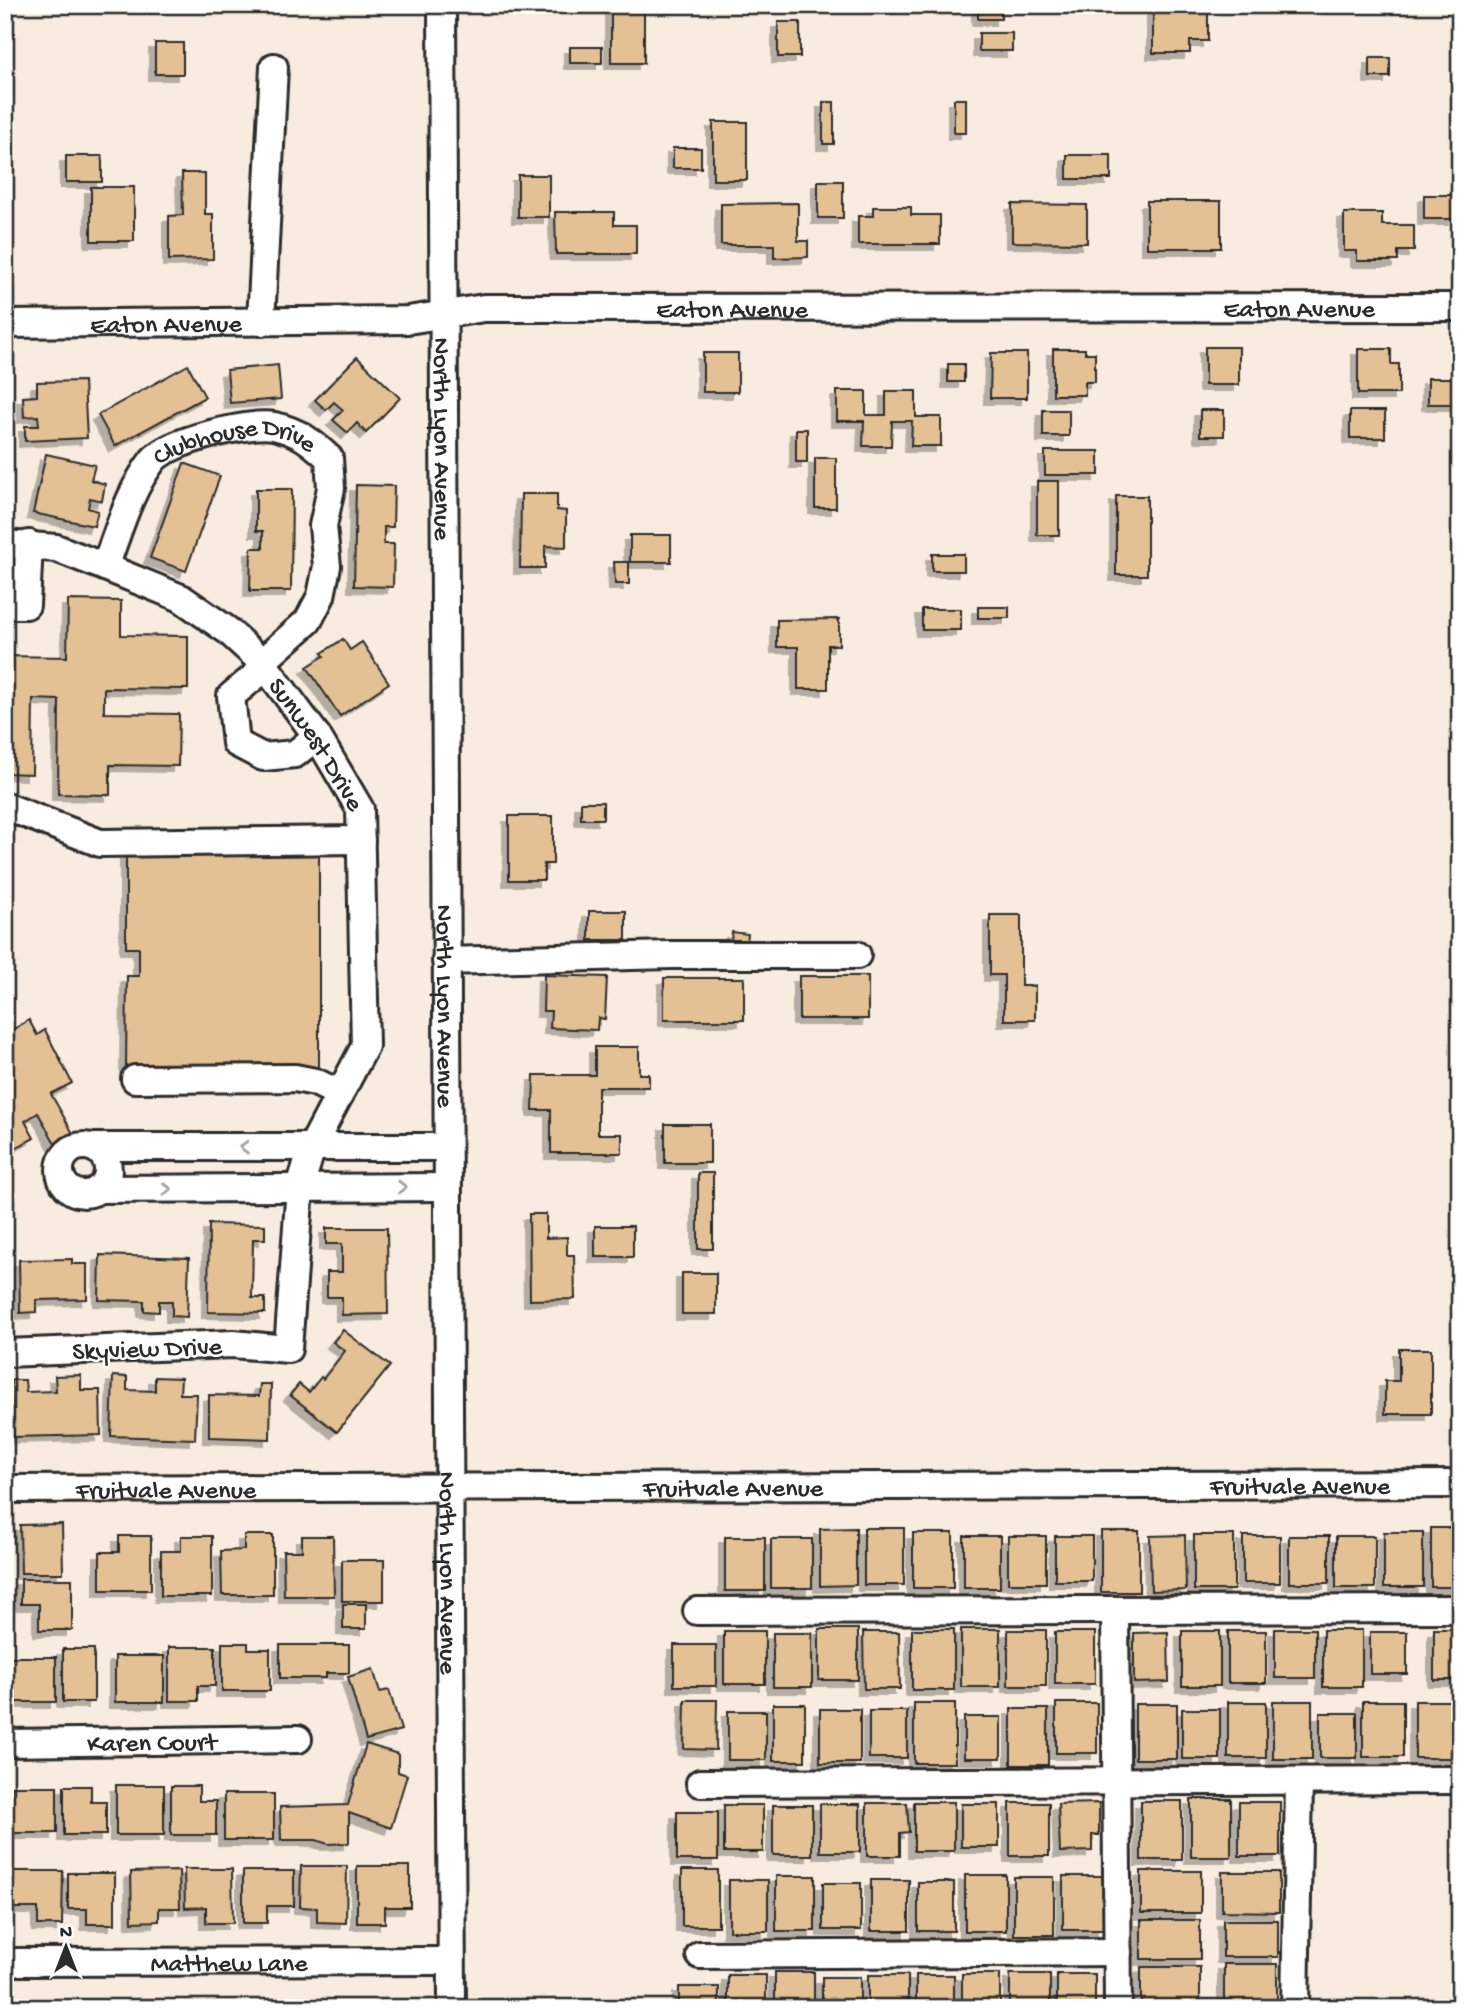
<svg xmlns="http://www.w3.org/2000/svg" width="1465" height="2013" viewBox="0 0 1465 2013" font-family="'Gochi Hand',sans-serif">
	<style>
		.building { fill: #e4c195; stroke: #2b2b2b; stroke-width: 2; filter: url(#shadow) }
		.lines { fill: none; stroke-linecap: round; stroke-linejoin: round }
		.minor-casing { stroke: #2b2b2b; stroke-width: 32 }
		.minor { stroke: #fff; stroke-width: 26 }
		.oneway { stroke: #a0a0a0 }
		.labels { text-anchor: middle; stroke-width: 5; stroke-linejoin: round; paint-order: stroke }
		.street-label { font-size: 26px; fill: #2b2b2b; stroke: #fff }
	</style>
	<defs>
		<filter id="shadow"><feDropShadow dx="-6" dy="6" stdDeviation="0" flood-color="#0004"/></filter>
	</defs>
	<rect width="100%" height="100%" fill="#f7ecdf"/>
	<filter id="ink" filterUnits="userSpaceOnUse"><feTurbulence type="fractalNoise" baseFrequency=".0143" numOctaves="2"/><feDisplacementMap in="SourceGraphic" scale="14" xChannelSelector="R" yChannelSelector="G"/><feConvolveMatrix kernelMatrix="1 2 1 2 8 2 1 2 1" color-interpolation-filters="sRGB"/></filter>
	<g filter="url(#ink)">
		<g class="building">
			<rect x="978" y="5" width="23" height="14"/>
			<path d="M1153 5H1208V41H1190V53H1153Z"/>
			<rect x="611" y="6" width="33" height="57"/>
			<rect x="778" y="22" width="22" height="35"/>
			<rect x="979" y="33" width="33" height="18"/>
			<rect x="155" y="43" width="28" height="31"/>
			<rect x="570" y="47" width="32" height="16"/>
			<rect x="1370" y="58" width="20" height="19"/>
			<rect x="954" y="99" width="12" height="34"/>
			<rect x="823" y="102" width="11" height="42"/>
			<rect x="713" y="122" width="34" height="58"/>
			<rect x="673" y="148" width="28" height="20"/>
			<rect x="1067" y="155" width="44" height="24"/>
			<rect x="66" y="156" width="36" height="26"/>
			<path d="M182 173H205V214H213V259L169 260V216L183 215Z"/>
			<rect x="518" y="175" width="31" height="42"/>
			<rect x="818" y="181" width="25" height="37"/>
			<rect x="91" y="187" width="43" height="54"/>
			<rect x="1424" y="195" width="30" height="24"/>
			<rect x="1147" y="201" width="74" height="47"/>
			<path d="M798 203V241H808V257L774 258V245H721V204Z"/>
			<path d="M1012 204 1087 205V243L1012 242Z"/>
			<path d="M873 207H911V215H940V244H858V216H873Z"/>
			<path d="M555 212H614V225H636V254H556Z"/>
			<path d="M1344 213H1382V225H1414V251H1398V261H1357V251H1344Z"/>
			<rect x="1205" y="347" width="34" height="38"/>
			<path d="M1053 349H1085V353H1095V382H1085V395H1053Z"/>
			<path d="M1358 349H1391V364H1399V394H1358Z"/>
			<rect x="703" y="353" width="35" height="39"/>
			<path d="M991 353H1027V398H990Z"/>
			<path d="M357 357 400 398 366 433 357 423 348 433 333 420 343 410 334 402 326 410 315 400Z"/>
			<rect x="948" y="364" width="16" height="18"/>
			<path d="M188 365 205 397 115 446 98 415Z"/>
			<path d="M278 365 281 399 230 403 227 370Z"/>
			<rect x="1428" y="378" width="29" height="26"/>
			<path d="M84 381 87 438 25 441V426H39L38 416 24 417 23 397 37 396V382Z"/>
			<path d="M837 391H866V415H886V391H916V417H941V446H911L912 421H892L891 446H863L864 421H837Z"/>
			<rect x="1043" y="410" width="26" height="26"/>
			<rect x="1200" y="410" width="24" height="26"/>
			<rect x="1350" y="411" width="35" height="27"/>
			<rect x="796" y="429" width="11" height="33"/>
			<rect x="1045" y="451" width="54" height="24"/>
			<path d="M46 454 95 465 91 480 105 484 102 501 90 498 88 508 98 511 94 526 33 513Z"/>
			<rect x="815" y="458" width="21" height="50"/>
			<path d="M184 463 220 476 186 571 150 558Z"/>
			<rect x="1037" y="481" width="22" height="54"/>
			<path d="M356 485 394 486 393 527H384V544H394L393 587 354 586Z"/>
			<path d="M256 489H292L291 591H250L251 548H263V531H256Z"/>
			<path d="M521 494H557V510L566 511V547L545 546V568H520Z"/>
			<rect x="1116" y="496" width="31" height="79"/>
			<rect x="630" y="535" width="41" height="27"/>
			<rect x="932" y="554" width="32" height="17"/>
			<path d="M614 562H629V584H615Z"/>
			<path d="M68 600 121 601V635L188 636V689L104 688V713L179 714 178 766 110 765V795L58 794 59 700 33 699 32 774 5 773V656L67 657Z"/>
			<rect x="978" y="607" width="31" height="11"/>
			<rect x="922" y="609" width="39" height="21"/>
			<path d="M839 619V645H828V689H798V647H777V620Z"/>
			<path d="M343 639 350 650 362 642 389 683 340 716 307 667 324 656 322 653Z"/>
			<rect x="581" y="802" width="22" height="17"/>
			<path d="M509 816H553V864H544V880H509Z"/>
			<path d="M126 854 319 855V1068L126 1067 127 976H139V948H126Z"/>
			<rect x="589" y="911" width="37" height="29"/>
			<path d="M990 915H1021V986H1035V1020H1004V975H990Z"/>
			<path d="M732 932 748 934 746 951 730 949Z"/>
			<path d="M544 975 607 977 605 1019 598 1018 597 1030 550 1028 551 1011H543Z"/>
			<rect x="799" y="976" width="69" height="43"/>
			<rect x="664" y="978" width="80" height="42"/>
			<path d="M5 1019 12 1030 29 1020 37 1035 45 1030 72 1083 51 1094 75 1137 57 1147 38 1113 25 1121 34 1138 5 1154Z"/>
			<path d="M595 1047H639V1074H649V1087H598V1134H622V1153H551V1110H533L534 1075H595Z"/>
			<rect x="665" y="1124" width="45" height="39"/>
			<rect x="698" y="1173" width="15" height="76"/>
			<path d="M529 1214H546V1238L567 1237V1255H574L575 1299 530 1300Z"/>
			<path d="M209 1224 265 1225V1239H253L252 1298H265V1313L208 1312Z"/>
			<rect x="595" y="1226" width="38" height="31"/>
			<path d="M326 1228H387L388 1314 342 1315V1297H327V1272H342V1244H326Z"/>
			<path d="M100 1255 189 1258 187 1317 172 1316V1301H159V1312L144 1311V1301L99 1300Z"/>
			<path d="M72 1259V1264H87V1299L36 1300V1312L20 1313 19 1260Z"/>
			<rect x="682" y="1273" width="34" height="41"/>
			<path d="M343 1330 390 1366 337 1432 290 1395 299 1384 309 1392 321 1377 323 1379 345 1351 333 1342Z"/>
			<path d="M1399 1349H1431V1414H1385V1381H1399Z"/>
			<path d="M81 1375V1390H100L101 1435 13 1437 11 1380H25L26 1392 56 1391 55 1376Z"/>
			<path d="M113 1376 127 1377V1390L155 1391V1377L181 1378 180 1394H197L195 1439 111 1436Z"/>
			<path d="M260 1384H271L270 1439 209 1437V1395L259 1396Z"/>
			<path d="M62 1524 63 1573H21L20 1525Z"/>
			<path d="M856 1528V1585L820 1586V1529Z"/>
			<rect x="864" y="1528" width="40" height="57"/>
			<rect x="1431" y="1528" width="29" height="59"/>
			<rect x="1101" y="1531" width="38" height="61"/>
			<rect x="1384" y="1532" width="39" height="55"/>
			<rect x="913" y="1533" width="40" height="55"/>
			<path d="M244 1535H273V1595H222L221 1551 244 1550Z"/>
			<path d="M1185 1535 1186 1590 1151 1591 1150 1536Z"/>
			<rect x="1194" y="1535" width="40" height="55"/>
			<path d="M119 1536H151V1590H100V1552H119Z"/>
			<path d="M181 1536H212V1596H161V1551H181Z"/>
			<path d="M302 1536H333L334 1596H284L283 1551H302Z"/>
			<rect x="964" y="1536" width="36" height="52"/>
			<rect x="1008" y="1536" width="38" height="47"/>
			<rect x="1055" y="1536" width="37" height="45"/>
			<rect x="1243" y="1536" width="37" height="47"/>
			<rect x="1289" y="1536" width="40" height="47"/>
			<rect x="1336" y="1536" width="39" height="52"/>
			<rect x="725" y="1537" width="40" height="54"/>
			<rect x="771" y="1539" width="41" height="49"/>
			<rect x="342" y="1560" width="42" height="41"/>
			<path d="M21 1579H72V1630H39V1604H21Z"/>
			<rect x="343" y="1604" width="23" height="25"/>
			<rect x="819" y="1629" width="39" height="51"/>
			<rect x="912" y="1629" width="42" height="61"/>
			<rect x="961" y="1629" width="39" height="58"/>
			<rect x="1275" y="1629" width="40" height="49"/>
			<rect x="1434" y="1629" width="26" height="51"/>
			<rect x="1008" y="1630" width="38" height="56"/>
			<rect x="1323" y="1630" width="39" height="57"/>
			<rect x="724" y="1631" width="41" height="53"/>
			<rect x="1182" y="1631" width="38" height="55"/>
			<rect x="1228" y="1631" width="38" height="52"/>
			<path d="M863 1632H899L900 1689H864Z"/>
			<rect x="1055" y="1632" width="40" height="52"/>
			<path d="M1168 1632 1169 1682 1134 1683V1633Z"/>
			<rect x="1370" y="1632" width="37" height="42"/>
			<rect x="773" y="1633" width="39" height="54"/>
			<path d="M222 1643H248V1649H270V1691H222Z"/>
			<path d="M280 1645H349V1673H326V1678H280Z"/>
			<rect x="674" y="1645" width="42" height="41"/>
			<path d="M169 1647H215V1686H198V1701H169Z"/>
			<rect x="63" y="1649" width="31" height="53"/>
			<rect x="115" y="1656" width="49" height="46"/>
			<rect x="9" y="1657" width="47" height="45"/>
			<path d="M373 1669 380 1692 389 1690 401 1730 366 1740 348 1677Z"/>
			<path d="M685 1700H717L716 1750 684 1749Z"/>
			<rect x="1273" y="1701" width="39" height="58"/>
			<rect x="1363" y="1701" width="40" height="56"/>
			<rect x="1415" y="1701" width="41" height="57"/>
			<rect x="1228" y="1702" width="38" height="56"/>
			<rect x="914" y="1703" width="41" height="60"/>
			<rect x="1056" y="1703" width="41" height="50"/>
			<rect x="773" y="1704" width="32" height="57"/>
			<rect x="1135" y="1704" width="42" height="55"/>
			<rect x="820" y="1709" width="40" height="54"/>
			<rect x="1011" y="1709" width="37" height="56"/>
			<rect x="1182" y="1709" width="38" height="50"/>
			<rect x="728" y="1711" width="38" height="49"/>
			<rect x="869" y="1711" width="38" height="47"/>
			<rect x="1320" y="1713" width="37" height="45"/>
			<rect x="964" y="1717" width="37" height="41"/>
			<path d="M366 1744 398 1754V1772L407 1775 391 1828 349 1813V1843L328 1844 316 1840H281L280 1807 348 1805Z"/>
			<rect x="116" y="1785" width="48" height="50"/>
			<rect x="12" y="1786" width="45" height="47"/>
			<path d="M64 1786H91V1802H106V1835H64Z"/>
			<path d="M171 1786H199V1801H216V1835H171Z"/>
			<rect x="224" y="1794" width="50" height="46"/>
			<rect x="1191" y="1799" width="40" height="58"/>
			<rect x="1141" y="1801" width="41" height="59"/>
			<rect x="914" y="1802" width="40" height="49"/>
			<rect x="1239" y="1802" width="41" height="54"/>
			<path d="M867 1803H907L909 1832 900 1833V1856H867Z"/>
			<rect x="1010" y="1803" width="39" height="53"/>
			<path d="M1099 1803V1835H1092V1851L1060 1852 1058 1804Z"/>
			<rect x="820" y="1804" width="40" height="48"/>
			<rect x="961" y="1804" width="38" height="43"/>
			<rect x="724" y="1805" width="39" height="47"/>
			<rect x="773" y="1805" width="39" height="50"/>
			<rect x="677" y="1812" width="41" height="48"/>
			<path d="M301 1866H347L346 1923 317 1922V1908L300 1907Z"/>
			<path d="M357 1866H410V1907H385V1923H357Z"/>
			<path d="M184 1869H232L233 1923H206V1907L185 1908Z"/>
			<rect x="682" y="1870" width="36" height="56"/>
			<path d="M11 1871H63L62 1925H38V1908H11Z"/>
			<path d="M179 1871 180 1908H159V1921L132 1922 131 1872Z"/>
			<path d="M243 1871H294V1906H267V1923H243Z"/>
			<rect x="1141" y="1871" width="60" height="42"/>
			<path d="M1222 1872H1279V1912L1222 1911Z"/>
			<path d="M68 1873H115V1924H87V1909H68Z"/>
			<rect x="965" y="1875" width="41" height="56"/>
			<rect x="776" y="1876" width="39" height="55"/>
			<rect x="1063" y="1876" width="40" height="54"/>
			<rect x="1014" y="1877" width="40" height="58"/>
			<rect x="729" y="1880" width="39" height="51"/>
			<rect x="871" y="1880" width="38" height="51"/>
			<rect x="918" y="1882" width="36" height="49"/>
			<rect x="823" y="1883" width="38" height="47"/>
			<rect x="1141" y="1920" width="59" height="39"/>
			<rect x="1223" y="1920" width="55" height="37"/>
			<rect x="1224" y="1964" width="53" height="41"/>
			<rect x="1141" y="1967" width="59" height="38"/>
			<rect x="775" y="1972" width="39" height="36"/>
			<rect x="962" y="1974" width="38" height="34"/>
			<rect x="1010" y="1974" width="40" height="34"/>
			<rect x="1057" y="1974" width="38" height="34"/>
			<rect x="728" y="1975" width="38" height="33"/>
			<rect x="868" y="1975" width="40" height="33"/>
			<rect x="916" y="1975" width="38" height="33"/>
			<rect x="822" y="1977" width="38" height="31"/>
			<rect x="679" y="1987" width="40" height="21"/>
		</g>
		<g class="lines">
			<defs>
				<g id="minor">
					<path id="s1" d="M442 5 452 2008"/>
					<path d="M261 322 274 67"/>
					<path id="s2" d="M5 324 408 320 484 308 1460 307"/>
					<path id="s3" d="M5 544 56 548 105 567 181 598 227 630 262 662 317 736 360 809 365 1046 312 1147 300 1187 288 1349 233 1344 5 1353"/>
					<path id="s4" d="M105 567C119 530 129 491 153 460 168 441 251 421 274 426 300 432 310 441 329 458L331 488 323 526 327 566 321 596 308 621 262 662"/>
					<path d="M5 605H26L29 544"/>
					<path d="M266 667 231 696 236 743 263 757 295 754 317 736"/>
					<path d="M5 806 100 843 361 840"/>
					<path d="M446 961 671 955H857"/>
					<path d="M135 1079 295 1078 315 1082 340 1094"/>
					<circle cx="84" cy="1170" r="24"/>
					<path d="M92 1147H447"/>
					<path d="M98 1189 447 1187"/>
					<path id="s5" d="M5 1489 1460 1484"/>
					<path d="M1115 1610 1118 2008"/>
					<path d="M697 1611 1460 1609"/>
					<path id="s6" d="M5 1743 298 1739"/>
					<path d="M700 1783 1460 1780"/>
					<path d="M700 1955 1118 1952"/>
					<path id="s7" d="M5 1962 451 1961"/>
					<path d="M1295 2008 1299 1781"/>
				</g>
			</defs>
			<use href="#minor" class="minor-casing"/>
			<use href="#minor" class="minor"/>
		</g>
		<defs><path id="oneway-chevron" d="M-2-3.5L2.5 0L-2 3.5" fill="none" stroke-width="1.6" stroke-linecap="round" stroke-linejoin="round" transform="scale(1.75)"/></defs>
		<g class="oneway">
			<use href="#oneway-chevron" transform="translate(244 1147) rotate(180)"/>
			<use href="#oneway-chevron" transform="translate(402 1187) rotate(-1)"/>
			<use href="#oneway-chevron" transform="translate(167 1189) rotate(-1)"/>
		</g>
	</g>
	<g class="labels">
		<g class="street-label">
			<text dy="9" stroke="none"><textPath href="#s2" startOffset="728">Eaton Avenue</textPath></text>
			<text dy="9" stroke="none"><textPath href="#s2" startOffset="1295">Eaton Avenue</textPath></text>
			<text dy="9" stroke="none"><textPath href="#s2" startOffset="161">Eaton Avenue</textPath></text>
			<text dy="9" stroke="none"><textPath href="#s1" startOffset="434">North Lyon Avenue</textPath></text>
			<text dy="9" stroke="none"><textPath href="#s4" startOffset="206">Clubhouse Drive</textPath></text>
			<text dy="9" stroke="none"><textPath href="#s3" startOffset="388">Sunwest Drive</textPath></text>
			<text dy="9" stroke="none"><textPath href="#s1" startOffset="1001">North Lyon Avenue</textPath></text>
			<text transform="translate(147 1347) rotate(-2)" y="9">Skyview Drive</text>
			<text dy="9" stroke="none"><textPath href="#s5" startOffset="1295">Fruitvale Avenue</textPath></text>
			<text dy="9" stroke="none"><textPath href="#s5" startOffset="728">Fruitvale Avenue</textPath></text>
			<text dy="9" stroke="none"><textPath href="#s5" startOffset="161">Fruitvale Avenue</textPath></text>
			<text dy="9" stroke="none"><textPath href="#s1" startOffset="1568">North Lyon Avenue</textPath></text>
			<text dy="9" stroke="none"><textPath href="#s6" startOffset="147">Karen Court</textPath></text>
			<text dy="9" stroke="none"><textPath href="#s7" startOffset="224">Matthew Lane</textPath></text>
		</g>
	</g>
	<rect width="1465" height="2013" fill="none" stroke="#fff" stroke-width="28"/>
	<rect x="14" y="14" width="1437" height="1985" fill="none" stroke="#2b2b2b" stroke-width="2.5" filter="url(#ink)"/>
	<g transform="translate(66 1947)" stroke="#ffffff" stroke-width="5" paint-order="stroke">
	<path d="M0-5L12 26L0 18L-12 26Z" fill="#2b2b2b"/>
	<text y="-10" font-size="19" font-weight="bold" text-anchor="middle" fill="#2b2b2b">N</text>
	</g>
</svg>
